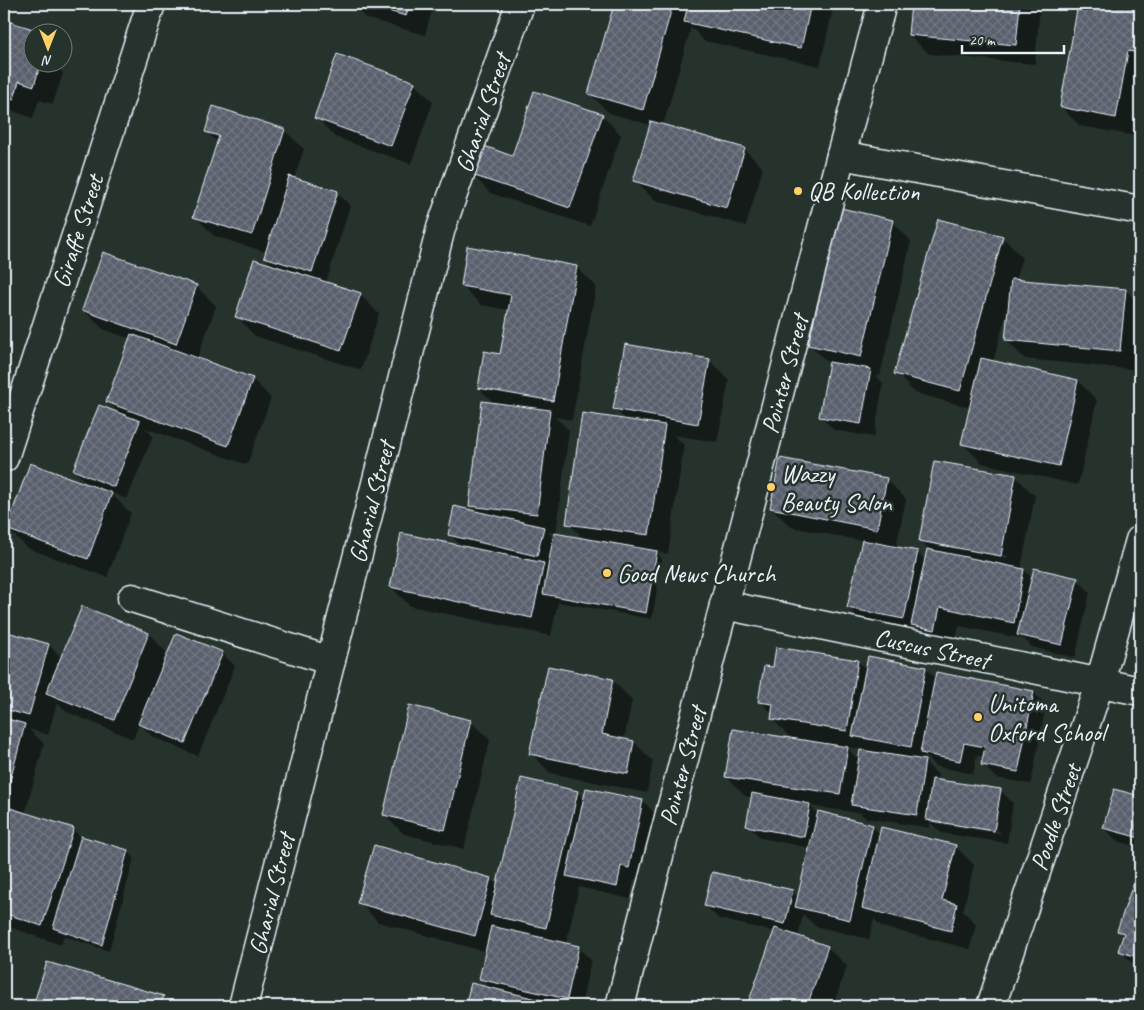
<svg xmlns="http://www.w3.org/2000/svg" width="1144" height="1010" viewBox="0 0 1144 1010" font-family="Caveat,sans-serif">
	<style>
		.shadow { fill: #0007; fill-rule: evenodd }
		.building { fill: url(#building-cross-hatch); stroke: #e8f1f8 }
		.lines { fill: none; stroke-linecap: round; stroke-linejoin: round }
		.minor-casing { stroke: #e8f1f8; stroke-width: 31 }
		.minor { stroke: #26332d; stroke-width: 28 }
		.poi-dot { fill: #ffd166; stroke: #26332d; stroke-width: 2 }
		.labels { text-anchor: middle; stroke-width: 5; stroke-linejoin: round; paint-order: stroke }
		.street-label { font-size: 25px; fill: #e8f1f8; stroke: #26332d }
		.poi-label { font-size: 25px; fill: #e8f1f8; stroke: #26332d; text-anchor: start }
	</style>
	<defs>
		<pattern id="building-cross-hatch" width="8" height="8" patternUnits="userSpaceOnUse" patternTransform="scale(1.25)"><rect width="8" height="8" fill="#5a606d"/><path d="M0 0l8 8M0 8l8-8" fill="none" stroke="#727783"/></pattern>
	</defs>
	<rect width="100%" height="100%" fill="#26332d"/>
	<filter id="ink" filterUnits="userSpaceOnUse"><feTurbulence type="fractalNoise" baseFrequency=".02" numOctaves="2"/><feDisplacementMap in="SourceGraphic" scale="10" xChannelSelector="R" yChannelSelector="G"/><feConvolveMatrix kernelMatrix="1 2 1 2 8 2 1 2 1" color-interpolation-filters="sRGB"/></filter>
	<g filter="url(#ink)">
		<g class="shadow">
			<path d="M333 4H434L425 35 365 18 356 8V11Z"/>
			<path d="M616 4H832L834 5 820 66 704 41 691 27 663 126 744 149 763 168 746 226 654 200 635 181 651 125 609 113 590 94Z"/>
			<path d="M912 4H1040L1035 64 929 54 909 35Z"/>
			<path d="M1079 4H1140V110L1136 136 1080 126 1061 107Z"/>
			<path d="M4 21 36 31 37 32H32V62H52L63 73 53 104 39 100 33 118 4 108Z"/>
			<path d="M414 83 433 102 411 164 335 137 316 117Z"/>
			<path d="M602 115 621 135 590 226 490 193 471 173 513 157Z"/>
			<path d="M284 130 304 149 294 179 337 192 350 206 326 283 360 294 379 314 361 370 255 336 236 316 275 267 265 257 266 252 214 236 195 216 218 143 206 131Z"/>
			<path d="M892 221 911 241 880 376 875 375 883 383 874 437 834 430 821 417 829 364 810 345Z"/>
			<path d="M1002 237 1022 257 1015 280 1126 290 1140 305 1139 370 1025 359 1006 340 1009 307H1008L993 362 1078 381 1097 400 1078 485 982 463 963 444 971 408 915 393 896 373Z"/>
			<path d="M576 267 596 286 572 420 555 417 569 430 556 534 584 539 568 523 627 421 615 409 709 360 729 380 717 442 673 435 684 445 668 554 656 552 662 559 652 619 558 602 551 636 410 606 391 587 462 547 449 534 477 512 470 505 495 404 479 388 501 355 509 310 481 305 462 286ZM548 532 555 533 554 539Z"/>
			<path d="M196 286 216 306 197 359 252 379 271 398 247 465 145 428 153 436 127 499 109 492 131 513 107 577 27 548 8 529 91 487 74 470 121 415 108 402 131 339 103 329 83 310Z"/>
			<path d="M1015 476 1035 496 1021 569 1024 570 1032 578 1077 579 1090 592 1075 658 1032 647 1024 639 959 626 954 649 932 644 917 629V632L862 621 849 608 863 541 791 527 771 508 886 479 906 499 896 548 917 552 926 561 931 551 921 541ZM941 544 1008 556 1007 558 941 546Z"/>
			<path d="M83 607 149 634 168 654 222 653 235 666 198 756 153 737 139 724 133 739 67 712 57 703 48 735 29 729 44 744 25 814 73 830 81 837 128 851 134 858 109 951 64 936 61 945 4 925V632L49 645 62 658Z"/>
			<path d="M858 661 866 670 926 669 936 679 1033 692 1046 705 1031 784 996 778 983 765 984 757 977 755 973 774 935 766 925 756 924 761 938 775 937 781 1000 790 1013 803 1007 843 941 833 930 822V828L866 818 859 812V813L810 806 819 815 872 826 881 835 955 846 974 865 963 911 976 924 970 949 882 927 874 919 869 939 815 926 803 914 798 937 827 947 847 966 833 1006H749L775 932 719 919 706 906 792 891 798 897 810 848 761 838 748 825 753 797 745 796 726 776 793 740 772 719 773 714 760 701ZM846 747 905 756V759L860 761ZM941 821 1000 831V833L941 824Z"/>
			<path d="M549 667 613 681 632 700 624 740 634 742 653 761 647 793 550 773 531 753Z"/>
			<path d="M470 721 490 740 464 849 404 834 384 815Z"/>
			<path d="M586 789 643 801 656 815 642 881 634 879 630 899 579 887 566 944 578 947 591 960 581 1006H558L546 1003 548 1006H466L472 984 491 989 481 979 487 952 378 922 359 902 491 879 498 886 578 792 584 799Z"/>
			<path d="M1115 790 1140 797V847L1117 841 1104 828Z"/>
			<path d="M1140 867V970L1120 951 1125 937 1118 931Z"/>
			<path d="M47 963 163 997 172 1006H35Z"/>
		</g>
		<g class="building">
			<path d="M363 4H410L406 16Z"/>
			<path d="M614 4H673L643 110 588 94Z"/>
			<path d="M688 4H811L801 48 684 22Z"/>
			<path d="M911 4H1020L1016 45 908 35Z"/>
			<path d="M1078 4H1140V53L1128 51 1116 118 1060 107Z"/>
			<path d="M4 20 36 30V32H32L31 48 32 49V62H41L34 86 19 81 14 99 4 96Z"/>
			<path d="M337 54 415 82 391 146 314 118Z"/>
			<path d="M534 91 603 114 570 208 469 174 479 144 512 156Z"/>
			<path d="M213 106 285 129 252 235 193 217 219 136 205 132Z"/>
			<path d="M651 121 745 148 727 208 633 181Z"/>
			<path d="M289 176 338 191 312 272 264 257Z"/>
			<path d="M841 208 893 220 861 357 808 345Z"/>
			<path d="M938 219 1003 236 960 391 894 374Z"/>
			<path d="M467 246 577 266 553 401 478 388 484 351 500 354 511 295 461 286Z"/>
			<path d="M103 252 197 285 176 344 82 310Z"/>
			<path d="M254 259 361 293 341 351 235 317Z"/>
			<path d="M1011 279 1126 289 1120 351 1005 340Z"/>
			<path d="M131 334 253 378 228 446 106 402Z"/>
			<path d="M625 344 710 359 698 424 613 409Z"/>
			<path d="M981 358 1078 380 1059 466 961 444Z"/>
			<path d="M829 362 871 369 861 424 819 417Z"/>
			<path d="M482 401 550 410 537 514 469 506Z"/>
			<path d="M99 405 140 421 114 487 73 470Z"/>
			<path d="M582 413 665 425 649 535 566 524Z"/>
			<path d="M780 458 887 478 877 529 770 508Z"/>
			<path d="M934 461 1016 475 1001 556 919 541Z"/>
			<path d="M30 463 112 493 88 559 6 529Z"/>
			<path d="M454 506 544 527 537 556 448 535Z"/>
			<path d="M401 533 544 563 532 618 390 587Z"/>
			<path d="M554 533 657 551 646 613 543 594Z"/>
			<path d="M862 540 918 551 904 619 847 608Z"/>
			<path d="M927 549 1024 569 1014 623 940 607 935 630 911 625Z"/>
			<path d="M1034 568 1078 578 1062 645 1017 635Z"/>
			<path d="M82 606 149 633 114 720 46 693Z"/>
			<path d="M4 631 49 644 29 716 4 709Z"/>
			<path d="M176 633 223 652 185 743 138 724Z"/>
			<path d="M776 647 858 660 847 731 771 719 773 704 758 702 764 666 773 667Z"/>
			<path d="M868 656 926 667 911 747 852 736Z"/>
			<path d="M548 666 613 679 602 734 634 741 628 774 529 754Z"/>
			<path d="M936 672 1034 691 1018 772 981 765 985 747 964 743 960 761 920 753Z"/>
			<path d="M409 705 471 720 445 830 383 815Z"/>
			<path d="M4 718 25 724 6 796 4 795Z"/>
			<path d="M733 729 848 747 840 794 725 777Z"/>
			<path d="M860 750 925 760 917 815 851 805Z"/>
			<path d="M521 778 578 791 546 928 490 915Z"/>
			<path d="M932 779 1001 789 994 831 926 820Z"/>
			<path d="M586 788 643 800 629 868 621 866 617 887 566 876Z"/>
			<path d="M1114 789 1140 796V838L1103 828Z"/>
			<path d="M752 793 810 804 804 837 746 826Z"/>
			<path d="M4 806 74 828 42 926 4 913Z"/>
			<path d="M818 811 873 825 850 920 795 907Z"/>
			<path d="M881 827 956 845 942 900 957 904 951 931 862 908Z"/>
			<path d="M81 836 128 850 102 945 53 928Z"/>
			<path d="M374 845 491 878 475 936 357 903Z"/>
			<path d="M1140 863V958L1118 951 1124 933 1117 931Z"/>
			<path d="M712 872 793 890 785 924 704 906Z"/>
			<path d="M491 926 579 946 567 999 479 979Z"/>
			<path d="M775 928 828 946 807 1006H747Z"/>
			<path d="M47 962 164 996 160 1006H33Z"/>
			<path d="M1140 979V1006H1133Z"/>
			<path d="M471 983 545 1001 543 1006H465Z"/>
		</g>
		<g class="lines">
			<defs>
				<g id="minor">
					<path d="M841 155 1140 210"/>
					<path d="M4 458 151 4"/>
					<path d="M132 598 331 661"/>
					<path d="M724 605 1140 691"/>
					<path d="M243 1006 441 228 520 4"/>
					<path d="M620 1006 841 155 882 4"/>
					<path d="M991 1006 1100 682 1140 540"/>
				</g>
			</defs>
			<use href="#minor" class="minor-casing"/>
			<use href="#minor" class="minor"/>
		</g>
	</g>
	<g class="poi-dot">
		<circle cx="798" cy="191" r="5"/>
		<circle cx="771" cy="487" r="5"/>
		<circle cx="607" cy="573" r="5"/>
		<circle cx="978" cy="717" r="5"/>
	</g>
	<g class="labels">
		<g class="street-label">
			<text transform="translate(482 113) rotate(-71)" y="9">Gharial Street</text>
			<text transform="translate(77 231) rotate(-72)" y="9">Giraffe Street</text>
			<text transform="translate(784 374) rotate(-75)" y="9">Pointer Street</text>
			<text transform="translate(371 502) rotate(-76)" y="9">Gharial Street</text>
			<text transform="translate(932 648) rotate(12)" y="9">Cuscus Street</text>
			<text transform="translate(682 766) rotate(-75)" y="9">Pointer Street</text>
			<text transform="translate(1055 817) rotate(-71)" y="9">Poodle Street</text>
			<text transform="translate(271 894) rotate(-76)" y="9">Gharial Street</text>
		</g>
		<g class="poi-label">
			<text x="808" y="200">QB Kollection</text>
			<text x="781" y="482">Wazzy<tspan x="781" dy="29">Beauty Salon</tspan></text>
			<text x="617" y="582">Good News Church</text>
			<text x="988" y="712">Unitoma<tspan x="988" dy="29">Oxford School</tspan></text>
		</g>
	</g>
	<rect width="1144" height="1010" fill="none" stroke="#26332d" stroke-width="20"/>
	<rect x="10" y="10" width="1124" height="990" fill="none" stroke="#e8f1f8" stroke-width="2" filter="url(#ink)"/>
	<g transform="translate(48 48) rotate(180)"><circle r="24" fill="#26332d" stroke="#747f7e"/>
	<path d="M0-4L9 19L0 12L-9 19Z" fill="#ffd166"/>
	<text y="-8" font-size="14" font-weight="bold" text-anchor="middle" fill="#e8f1f8">N</text>
	</g>
	<path d="M962 45v8h102v-8" fill="none" stroke="#e8f1f8" stroke-width="2.5"/>
	<text x="969" y="45" font-size="15" fill="#e8f1f8" stroke="#26332d" stroke-width="4" paint-order="stroke">20 m</text>
</svg>
